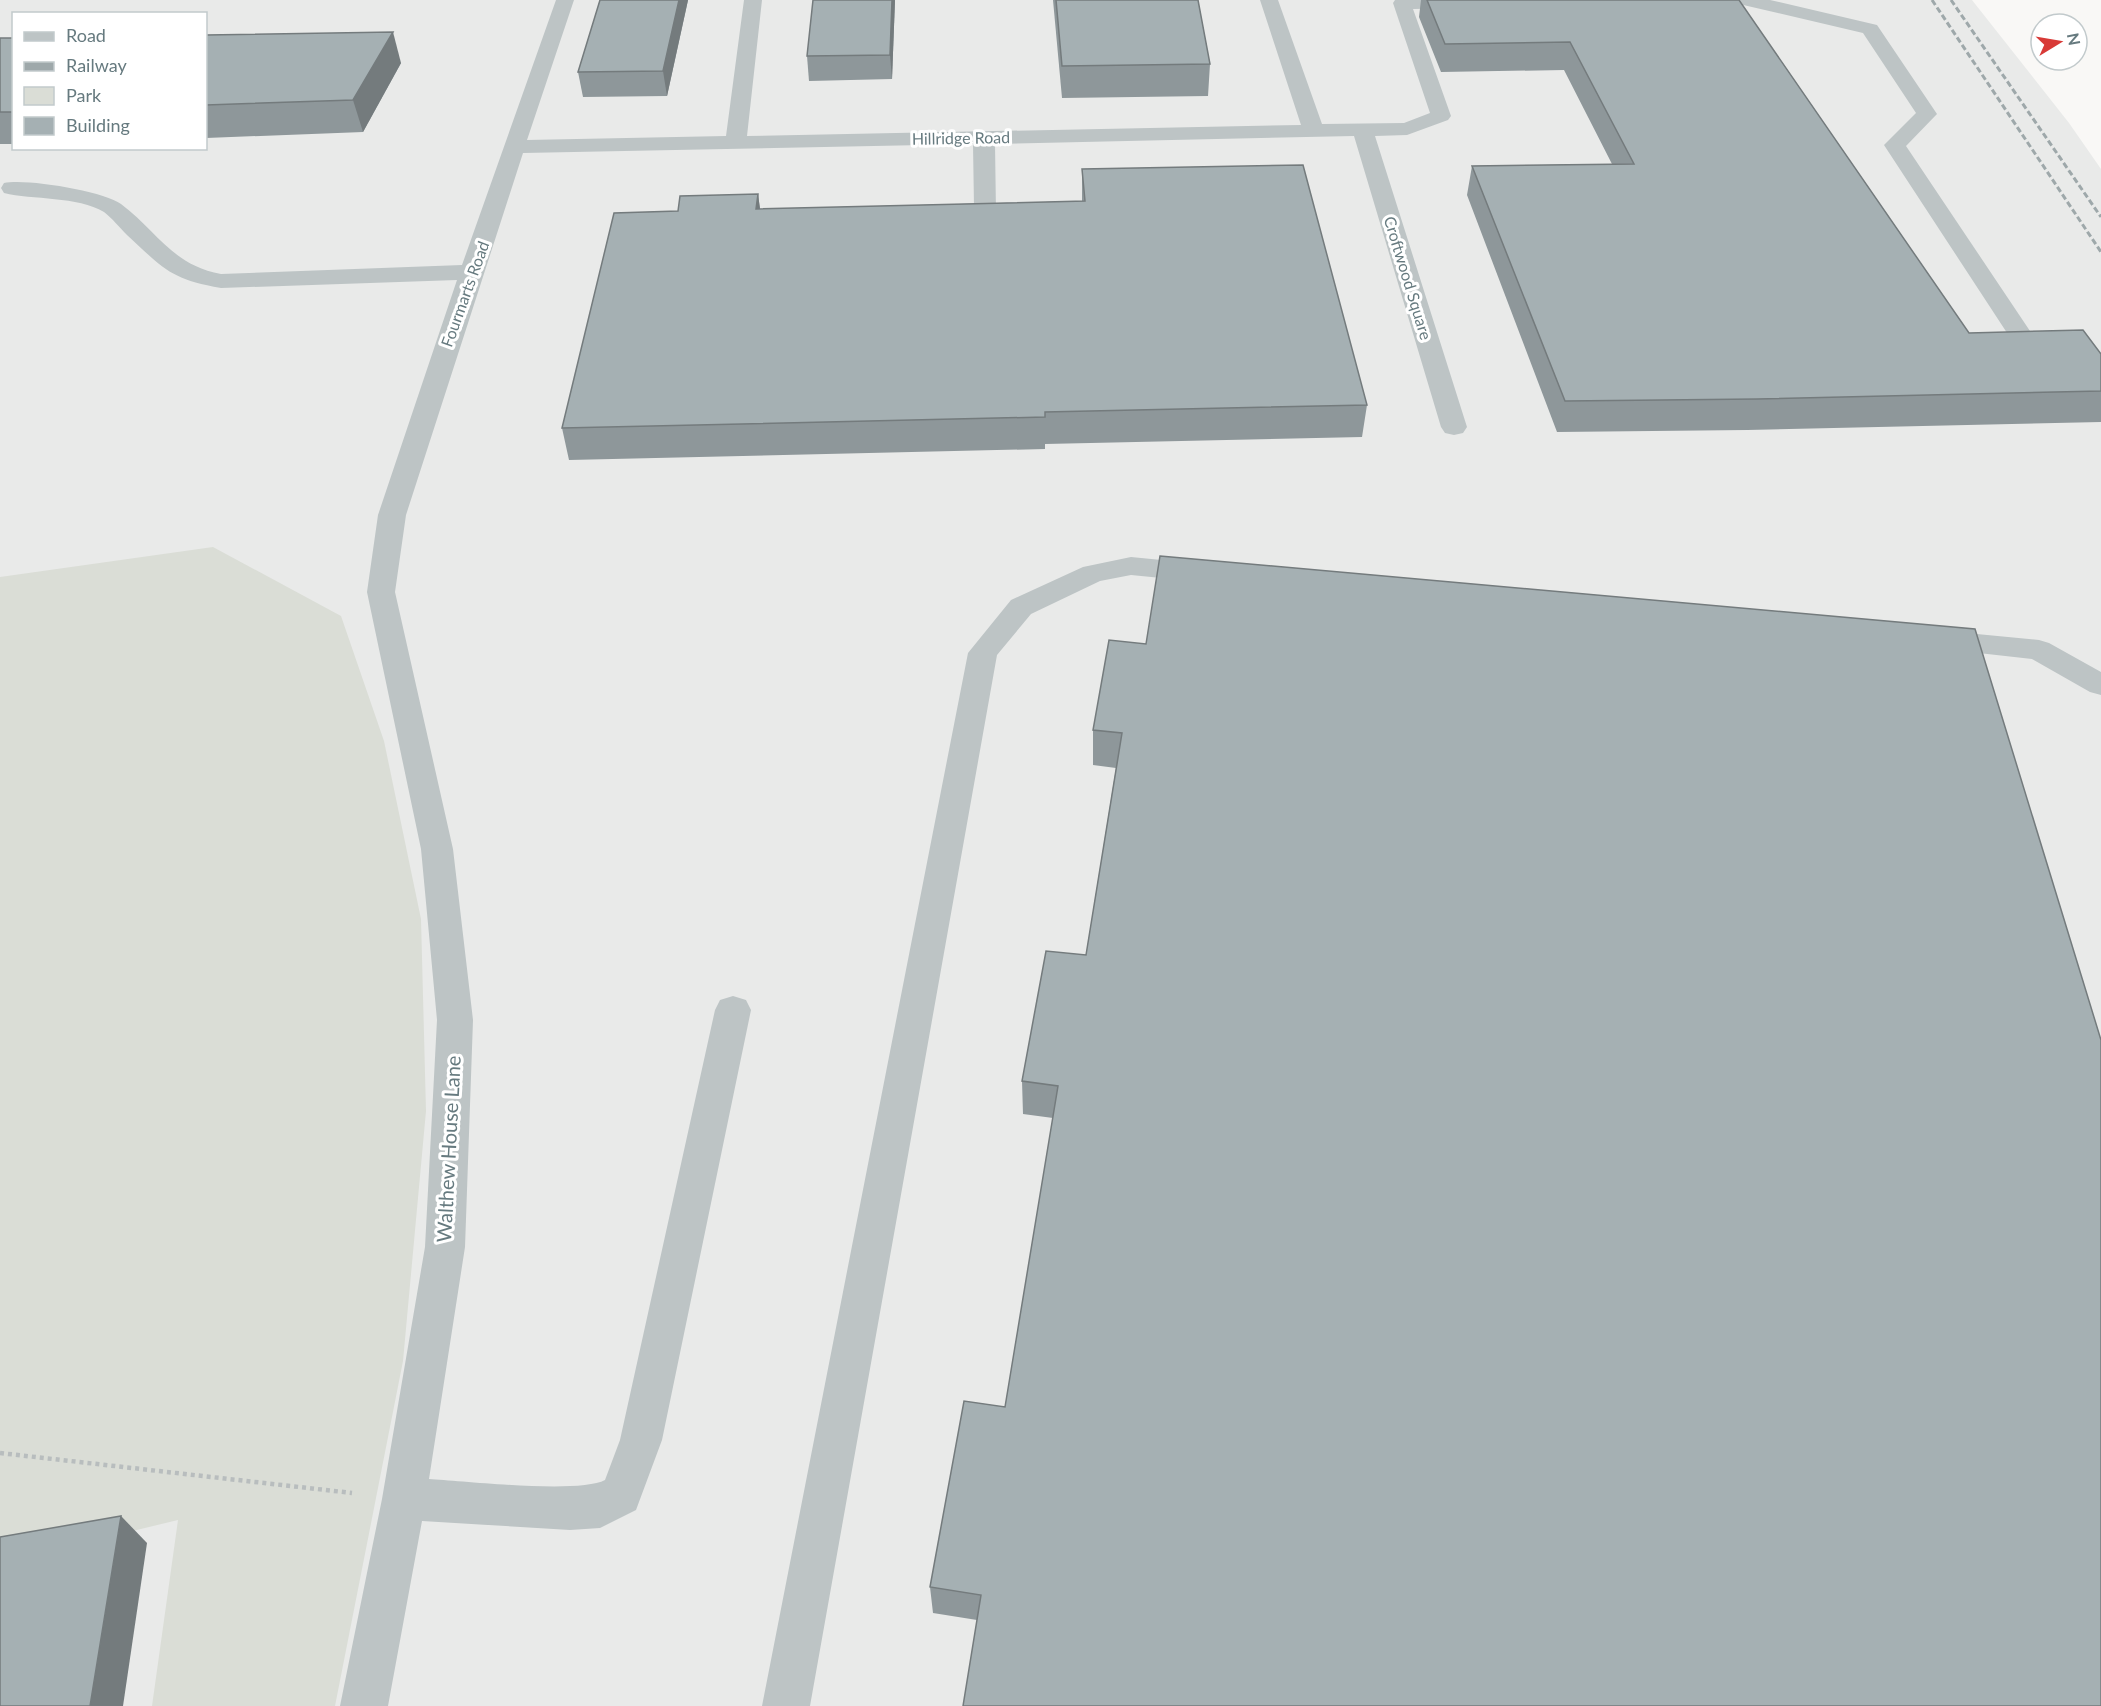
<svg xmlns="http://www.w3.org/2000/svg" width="2101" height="1706" viewBox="0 0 2101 1706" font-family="Lato,sans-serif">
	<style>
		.built { fill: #e9eae9; fill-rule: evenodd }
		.green { fill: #daddd6 }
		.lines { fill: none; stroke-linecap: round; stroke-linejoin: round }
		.path { stroke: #b8bdbe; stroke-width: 4.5; stroke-dasharray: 4 4; stroke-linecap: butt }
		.minor { fill: #bdc4c5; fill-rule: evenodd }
		.rail { stroke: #9ea8aa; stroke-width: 3; stroke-dasharray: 6 3; stroke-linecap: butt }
		.wall { fill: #8e979a }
		.shaded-wall { fill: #747b7d }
		.building { fill: #a5b0b3; stroke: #747b7d; stroke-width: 1.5 }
		.labels { text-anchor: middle; stroke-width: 6; stroke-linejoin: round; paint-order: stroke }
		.far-street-label { font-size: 16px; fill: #667a7f; stroke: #fff }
		.street-label { font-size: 20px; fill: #667a7f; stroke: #fff }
	</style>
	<rect width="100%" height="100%" fill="#f9f8f6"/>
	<path class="built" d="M0 0H1972L2069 123 2101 169V1706H0ZM14 14H206V148H14Z"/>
	<path class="green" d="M213 547 341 616 384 741 421 919 426 1111 403 1361 335 1706H152L178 1520 0 1563V577Z"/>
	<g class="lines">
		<path class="path" d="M0 1453 352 1493"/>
		<g class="minor">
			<path d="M556 0H574L527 140 726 136 744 0H762L747 136 1301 125 1260 0H1278L1322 124 1404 123 1430 113 1393 3 1395 0H1475L1474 6 1467 8 1413 9 1451 116 1448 120 1407 135 1375 136 1467 427 1463 433 1454 435 1445 433 1441 427 1354 136 995 144 996 213 993 218C977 222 956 224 940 220L937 215 940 210 974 207 973 144 523 153 406 515 395 592 453 849 473 1020 465 1247 429 1479C464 1481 579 1494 605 1480L620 1440 715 1010 720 1000 733 996 746 1000 751 1010 662 1440 636 1510 600 1528 570 1530 422 1521 388 1706H340L382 1499 425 1247 437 1020 421 849 367 592 378 515 457 280 221 288C170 279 164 269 127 235 120 228 112 218 104 212 78 196 32 200 4 193L1 188 4 183C25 178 104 191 121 204 158 232 172 265 221 274L462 265Z"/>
			<path d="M1737 0H1770L1877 25 1937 114 1906 146 2032 334 2029 339 2020 341 2011 339 1884 145 1916 113 1863 33 1739 4Z"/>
			<path d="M1131 557 1202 564 1212 567 1216 573 1212 579 1202 582 1131 575 1100 581 1031 614 997 655 810 1706H762L968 653 1011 600 1083 567Z"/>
			<path d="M1935 630 2039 640 2049 643 2101 672V695L2090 692 2032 659 1925 647 1920 640 1925 633Z"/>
		</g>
		<g class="rail">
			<path d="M1932 0 2101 252"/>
			<path d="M1951 0 2101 217"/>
		</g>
	</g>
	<g class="wall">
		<path d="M600 0H688L667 96 583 97 578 72Z"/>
		<path d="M895 0 892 79 809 81 807 56Z"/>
		<path d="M1053 0H1198L1210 64 1208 96 1062 98Z"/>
		<path d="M1421 0H1739L1969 333 2101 354V422L1747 430 1557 432 1467 195 1472 166 1612 164 1564 70 1441 72 1419 17Z"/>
		<path d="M206 35 401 63 363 132 206 138Z"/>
		<rect x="0" y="38" width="14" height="106"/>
		<path d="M1082 169 1367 405 1362 437 1045 444V449L569 460 562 428 678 211 758 194 760 209 1082 201Z"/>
		<path d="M1975 629 977 1620 933 1613 930 1587 1005 1407 1053 1118 1023 1114 1022 1081 1086 955 1116 768 1093 765V730L1146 644Z"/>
	</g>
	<g class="shaded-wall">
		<path d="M679 0H688L667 96 663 71Z"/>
		<path d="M892 0H895L892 79 890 55Z"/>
		<path d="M393 32 401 63 363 132 353 100Z"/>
		<path d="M758 194 762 224 756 209Z"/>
		<path d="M121 1516 147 1543 123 1706H90Z"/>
	</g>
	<g class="building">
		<path d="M600 0H679L663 71 578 72Z"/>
		<path d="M813 0H892L890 55 807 56Z"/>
		<path d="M1056 0H1198L1210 64 1062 66Z"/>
		<path d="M1427 0H1739L1969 333 2083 330 2101 354V391L1757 399 1565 401 1472 166 1634 164 1570 42 1445 44Z"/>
		<path d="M393 32 353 100 206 105V35Z"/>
		<rect x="0" y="38" width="14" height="74"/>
		<path d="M1303 165 1367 405 1045 412V417L562 428 614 213 678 211 680 196 758 194 756 209 1085 201 1082 169Z"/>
		<path d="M1160 556 1975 629 2101 1040V1706H963L981 1595 930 1587 964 1401 1005 1407 1058 1086 1022 1081 1046 951 1086 955 1122 733 1093 730 1109 640 1146 644Z"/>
		<path d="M121 1516 90 1706H0V1537Z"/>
	</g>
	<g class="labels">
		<g class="far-street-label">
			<text transform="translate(961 138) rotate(-1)" y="6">Hillridge Road</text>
			<text transform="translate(1408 278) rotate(73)" y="6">Croftwood Square</text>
			<text transform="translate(465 294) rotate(-70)" y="6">Fourmarts Road</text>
		</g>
		<g class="street-label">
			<text transform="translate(449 1149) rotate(-87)" y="7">Walthew House Lane</text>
		</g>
	</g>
	<rect x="12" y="12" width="195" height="138" fill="#ffffff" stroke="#c2cacc" stroke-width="1.5"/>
	<rect x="24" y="32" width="30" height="9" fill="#bdc4c5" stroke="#c2cacc" stroke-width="1.5"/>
	<text x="66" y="42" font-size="18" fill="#667a7f">Road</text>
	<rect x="24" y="62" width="30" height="9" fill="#9ea8aa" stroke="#c2cacc" stroke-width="1.5"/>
	<text x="66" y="72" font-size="18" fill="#667a7f">Railway</text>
	<rect x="24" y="87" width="30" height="18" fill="#daddd6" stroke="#c2cacc" stroke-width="1.5"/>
	<text x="66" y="102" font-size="18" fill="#667a7f">Park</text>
	<rect x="24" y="117" width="30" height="18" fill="#a5b0b3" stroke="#c2cacc" stroke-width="1.5"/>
	<text x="66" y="132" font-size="18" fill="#667a7f">Building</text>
	<g transform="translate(2059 42) rotate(79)"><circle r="28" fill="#ffffff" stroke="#c2cacc" stroke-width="1.5"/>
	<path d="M0-4.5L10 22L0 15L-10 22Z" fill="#d83a37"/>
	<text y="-9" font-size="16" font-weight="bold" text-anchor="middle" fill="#667a7f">N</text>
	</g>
</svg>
